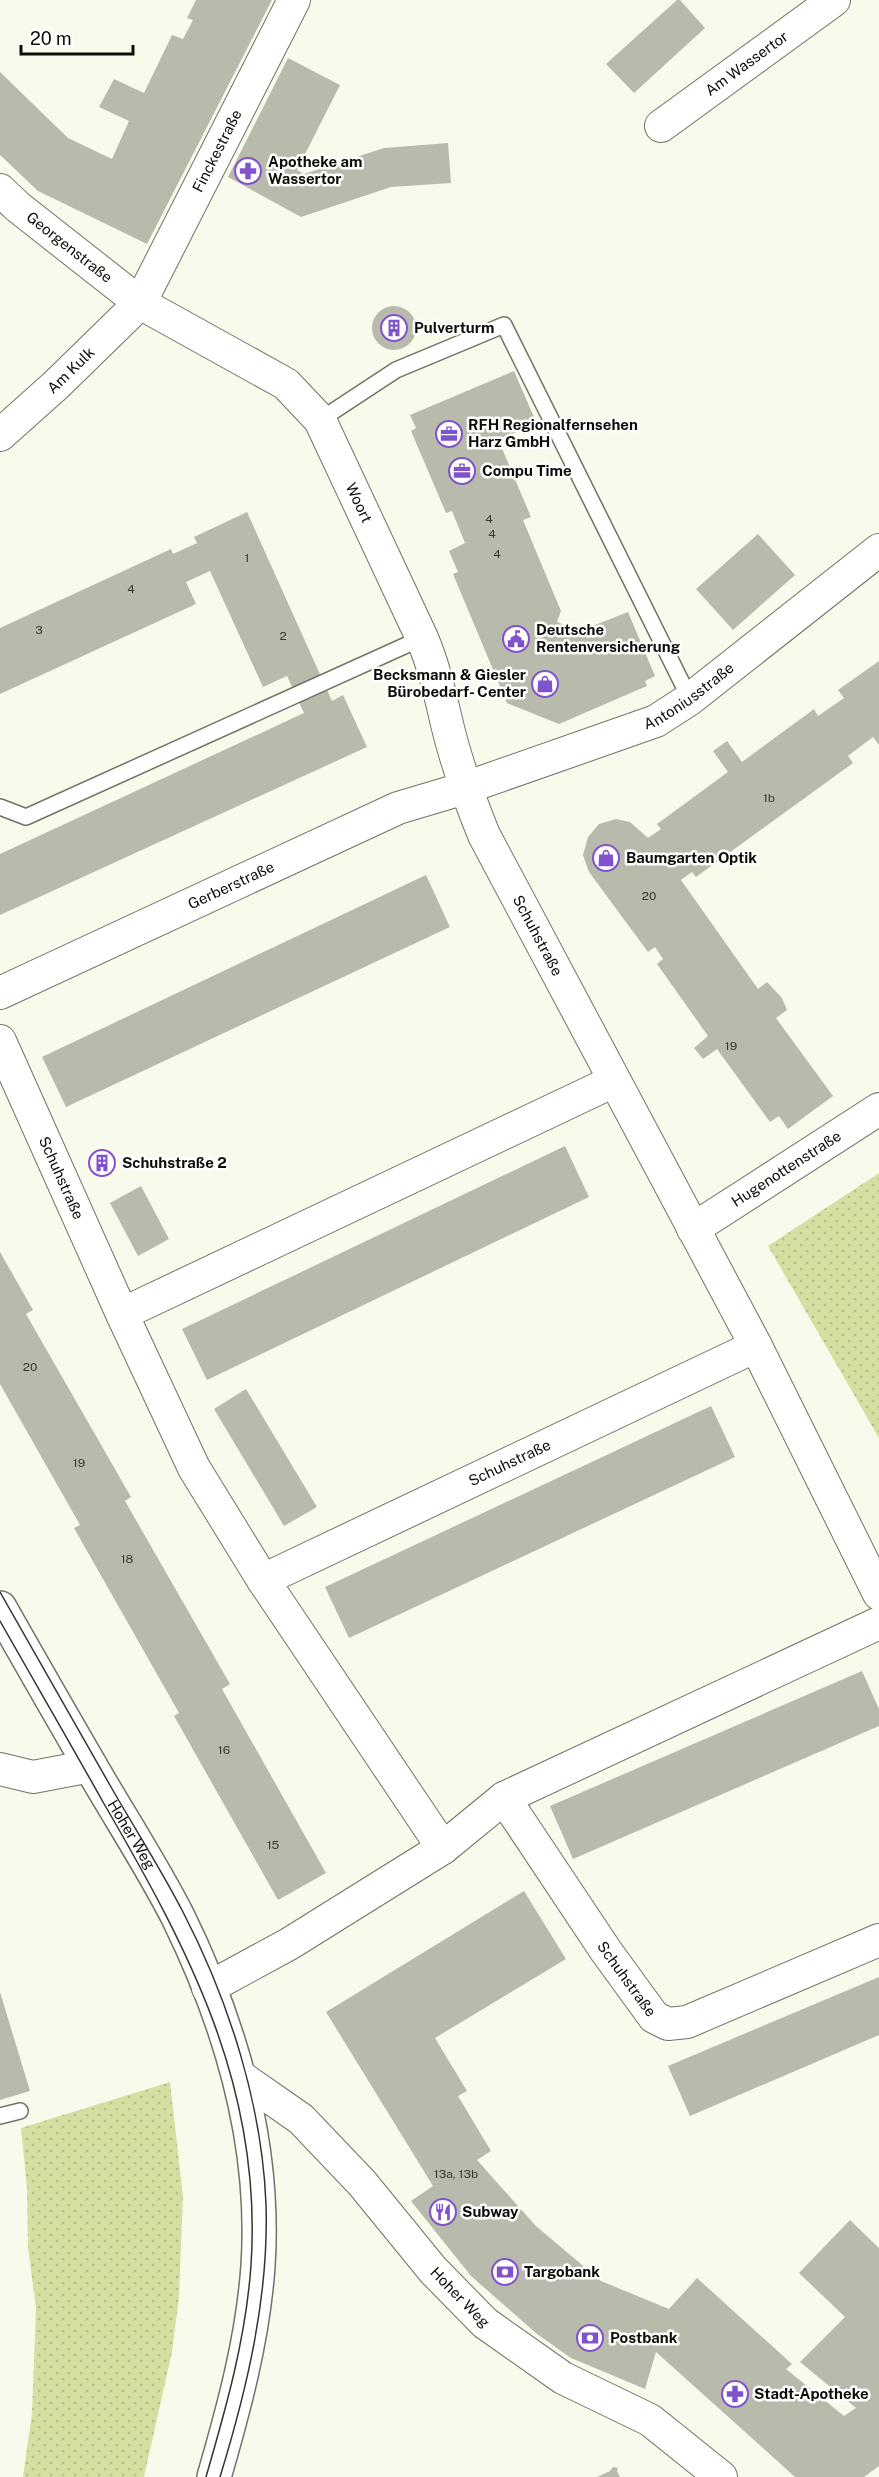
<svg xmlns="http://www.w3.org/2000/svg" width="879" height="2477" viewBox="0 0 879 2477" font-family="'Public Sans',sans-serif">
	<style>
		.grass { fill: url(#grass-dots) }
		.building { fill: #b8bbac }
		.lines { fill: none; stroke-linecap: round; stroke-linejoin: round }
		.lane-casing { stroke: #707365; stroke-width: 18 }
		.street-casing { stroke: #707365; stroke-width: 34 }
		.secondary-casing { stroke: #707365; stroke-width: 36 }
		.lane { stroke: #fff; stroke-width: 15 }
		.street { stroke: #fff; stroke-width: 32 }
		.secondary { stroke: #fff; stroke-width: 33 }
		.tram { stroke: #34352f; stroke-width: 1.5 }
		.labels { text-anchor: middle; stroke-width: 5; stroke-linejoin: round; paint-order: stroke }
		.number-label { font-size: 12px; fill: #373831 }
		.street-label { font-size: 15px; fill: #0c0d08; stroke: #fff }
		.poi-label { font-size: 15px; font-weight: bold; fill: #0c0d08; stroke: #fff; text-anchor: start }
	</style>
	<defs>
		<pattern id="grass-dots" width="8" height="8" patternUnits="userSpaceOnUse" patternTransform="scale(1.5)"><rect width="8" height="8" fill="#d4e0a2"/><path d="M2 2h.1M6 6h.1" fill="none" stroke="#b5bf8a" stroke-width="1.8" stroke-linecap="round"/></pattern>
	</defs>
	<rect width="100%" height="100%" fill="#f8fbec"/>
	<g class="grass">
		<path d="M879 1173V1438L768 1246Z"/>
		<path d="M170 2082 183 2196 179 2297 172 2352 144 2477H23L32 2413 36 2308 28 2248 27 2187 21 2128Z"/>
	</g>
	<g class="building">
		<path d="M196 0H272L147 244 38 191 0 155V72L68 138 112 159 129 121 99 107 114 79 144 93 172 35 183 39 193 20 187 18Z"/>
		<path d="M677 0H680L705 28 634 93 606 64Z"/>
		<path d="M288 58 340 85 297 170 304 174 384 148 448 143 451 183 391 187 301 217 228 177Z"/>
		<circle cx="394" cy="328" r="22"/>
		<path d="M514 371 537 424 498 439 531 517 523 520 561 611 557 622 580 631 628 612 655 676 645 681 647 686 559 724 507 703 453 574 458 572 449 551 465 543 452 511 446 513 411 431 416 428 410 415Z"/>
		<path d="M247 512 332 701 343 695 367 747 0 915V854L304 713 287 676 263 687 210 571 186 582 196 604 0 694V628L171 549 173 554 197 543 194 537Z"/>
		<path d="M758 534 795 575 733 630 696 589Z"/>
		<path d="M879 661V745L873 737 848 756 853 763 696 877 692 872 681 880 758 989 767 982 782 998 787 1010 776 1018 833 1096 788 1129 779 1116 770 1122 717 1049 703 1059 694 1048 708 1036 657 964 663 959 655 947 648 952 589 872 583 855 588 837 599 824 616 819 630 822 648 838 661 829 657 824 728 772 713 751 727 741 742 762 814 709 818 716 844 698 838 690Z"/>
		<path d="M426 875 450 927 66 1107 42 1057Z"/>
		<path d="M565 1146 589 1197 207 1380 182 1329Z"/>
		<path d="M105 1152 112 1169 100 1174 92 1157Z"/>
		<path d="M141 1186 169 1239 138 1256 110 1203Z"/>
		<path d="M0 1252 33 1310 26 1314 131 1497 125 1501 230 1684 222 1689 326 1873 278 1900 174 1716 179 1713 74 1528 80 1525 0 1384Z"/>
		<path d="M246 1389 317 1507 284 1526 214 1409Z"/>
		<path d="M711 1406 735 1457 349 1638 325 1587Z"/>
		<path d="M862 1671 879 1709V1726L573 1859 550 1806Z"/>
		<path d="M524 1891 566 1959 435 2038 467 2091 458 2096 491 2151 477 2160 536 2226 601 2281 669 2309 697 2278 792 2364 786 2369 844 2416 856 2408 800 2362 845 2317 799 2273 850 2220 879 2248V2466L864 2477H795L656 2352 645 2389 571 2358 537 2334 471 2276 411 2201 433 2186 326 2012Z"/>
		<path d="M879 1977V2035L690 2116 668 2066Z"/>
		<path d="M0 1992 30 2091 0 2100Z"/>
		<path d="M613 2467 618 2468 617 2471 620 2477H597L610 2471Z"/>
	</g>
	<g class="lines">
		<defs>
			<g id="lane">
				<path d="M320 420 396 370 504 325 690 699"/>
				<path d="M0 807 26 817 422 638"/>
				<path d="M0 2116 20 2111"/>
			</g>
			<g id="street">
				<path id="s1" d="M661 126 834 0"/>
				<path id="s2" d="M0 190 18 207 140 303 286 384 320 420 422 638C434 666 440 694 447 724 456 762 469 798 484 835L756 1346 879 1594"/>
				<path id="s3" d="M0 435 56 385 140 303 294 0"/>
				<path id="s4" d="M0 993 398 808 465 788 656 721 690 699 879 550"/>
				<path id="s5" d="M0 1041 122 1314 194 1468 263 1580 443 1848 504 1798 606 1951 654 2017 668 2024 687 2022 879 1940"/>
				<path id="s6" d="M693 1229 879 1109"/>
				<path d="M122 1314 614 1081"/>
				<path id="s7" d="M263 1580 756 1346"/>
				<path d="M0 1769 33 1777 91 1766"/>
				<path d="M504 1798 879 1623"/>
				<path d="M208 1988 289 1944 443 1848"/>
				<path id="s8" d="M238 2075 301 2119 362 2183 433 2270 485 2323 563 2378 650 2420 721 2477"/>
			</g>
			<g id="secondary">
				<path id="s9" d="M0 1608C32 1665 65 1722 98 1779 125 1825 154 1870 178 1917 231 2025 266 2145 258 2266 253 2338 234 2408 214 2477"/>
			</g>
		</defs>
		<use href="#lane" class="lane-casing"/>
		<use href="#street" class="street-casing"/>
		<use href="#secondary" class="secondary-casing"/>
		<use href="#lane" class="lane"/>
		<use href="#street" class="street"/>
		<use href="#secondary" class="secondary"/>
		<g class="tram">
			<path d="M0 1592C37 1657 74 1722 111 1787 135 1829 161 1869 183 1912 229 2001 262 2104 266 2204 269 2297 247 2389 220 2477"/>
			<path d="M0 1621C34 1681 69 1741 103 1802 189 1950 263 2088 251 2265 246 2338 226 2408 206 2477"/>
		</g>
	</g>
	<defs>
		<symbol id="pharmacy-ring" viewBox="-11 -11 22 22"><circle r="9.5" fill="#fff" stroke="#8053cc" stroke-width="1.5"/><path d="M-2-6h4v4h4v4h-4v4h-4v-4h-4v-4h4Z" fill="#8053cc"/></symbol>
		<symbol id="building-ring" viewBox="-11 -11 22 22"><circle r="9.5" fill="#fff" stroke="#8053cc" stroke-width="1.5"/><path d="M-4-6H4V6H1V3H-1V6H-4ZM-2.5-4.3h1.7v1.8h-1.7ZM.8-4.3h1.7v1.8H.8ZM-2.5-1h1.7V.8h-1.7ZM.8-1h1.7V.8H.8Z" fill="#8053cc"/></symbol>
		<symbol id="office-ring" viewBox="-11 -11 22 22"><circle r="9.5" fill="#fff" stroke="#8053cc" stroke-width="1.5"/><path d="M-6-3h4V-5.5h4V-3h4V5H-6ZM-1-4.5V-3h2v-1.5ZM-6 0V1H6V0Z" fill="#8053cc"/></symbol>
		<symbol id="civic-ring" viewBox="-11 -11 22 22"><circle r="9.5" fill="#fff" stroke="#8053cc" stroke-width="1.5"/><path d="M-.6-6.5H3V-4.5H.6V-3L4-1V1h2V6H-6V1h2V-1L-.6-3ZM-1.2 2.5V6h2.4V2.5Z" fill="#8053cc"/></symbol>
		<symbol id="shop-ring" viewBox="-11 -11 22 22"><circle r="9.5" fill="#fff" stroke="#8053cc" stroke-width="1.5"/><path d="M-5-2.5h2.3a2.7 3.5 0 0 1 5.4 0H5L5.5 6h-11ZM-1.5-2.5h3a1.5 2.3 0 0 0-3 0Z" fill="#8053cc"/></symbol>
		<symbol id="restaurant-ring" viewBox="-11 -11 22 22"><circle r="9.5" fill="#fff" stroke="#8053cc" stroke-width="1.5"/><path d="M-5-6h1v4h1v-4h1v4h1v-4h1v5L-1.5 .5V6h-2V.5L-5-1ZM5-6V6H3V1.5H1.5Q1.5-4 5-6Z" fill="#8053cc"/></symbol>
		<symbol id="bank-ring" viewBox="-11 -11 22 22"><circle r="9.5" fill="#fff" stroke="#8053cc" stroke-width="1.5"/><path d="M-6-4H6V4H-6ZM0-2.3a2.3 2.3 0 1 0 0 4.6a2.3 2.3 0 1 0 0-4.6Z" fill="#8053cc"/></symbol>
	</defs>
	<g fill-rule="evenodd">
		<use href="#pharmacy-ring" x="233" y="156" width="30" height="30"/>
		<use href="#building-ring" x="379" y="313" width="30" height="30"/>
		<use href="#office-ring" x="434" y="419" width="30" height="30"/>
		<use href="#office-ring" x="447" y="456" width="30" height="30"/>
		<use href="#civic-ring" x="501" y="624" width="30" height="30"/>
		<use href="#shop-ring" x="530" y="669" width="30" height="30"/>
		<use href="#shop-ring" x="591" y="843" width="30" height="30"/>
		<use href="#building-ring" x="87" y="1148" width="30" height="30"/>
		<use href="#restaurant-ring" x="428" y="2197" width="30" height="30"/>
		<use href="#bank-ring" x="490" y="2257" width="30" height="30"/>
		<use href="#bank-ring" x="575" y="2323" width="30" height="30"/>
		<use href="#pharmacy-ring" x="720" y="2379" width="30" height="30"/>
	</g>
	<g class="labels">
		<g class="number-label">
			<text x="489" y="523">4</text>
			<text x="492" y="538">4</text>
			<text x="497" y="558">4</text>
			<text x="247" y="562">1</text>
			<text x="131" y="593">4</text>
			<text x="39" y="634">3</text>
			<text x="283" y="640">2</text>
			<text x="769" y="802">1b</text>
			<text x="649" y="900">20</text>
			<text x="731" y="1050">19</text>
			<text x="30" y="1371">20</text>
			<text x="79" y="1467">19</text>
			<text x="127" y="1563">18</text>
			<text x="224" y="1754">16</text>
			<text x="273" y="1849">15</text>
			<text x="456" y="2178">13a, 13b</text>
		</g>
		<g class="street-label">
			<text dy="5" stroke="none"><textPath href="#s1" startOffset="106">Am Wassertor</textPath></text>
			<text dy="5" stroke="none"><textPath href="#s3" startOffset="363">Finckestraße</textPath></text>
			<text dy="5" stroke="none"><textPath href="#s2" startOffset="90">Georgenstraße</textPath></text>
			<text dy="5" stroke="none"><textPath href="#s3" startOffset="96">Am Kulk</textPath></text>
			<text dy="5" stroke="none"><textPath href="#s2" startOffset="488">Woort</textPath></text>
			<text dy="5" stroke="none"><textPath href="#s4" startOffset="752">Antoniusstraße</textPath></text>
			<text dy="5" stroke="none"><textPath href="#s4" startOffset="255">Gerberstraße</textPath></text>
			<text dy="5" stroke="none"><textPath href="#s2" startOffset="958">Schuhstraße</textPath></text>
			<text dy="5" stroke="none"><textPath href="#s6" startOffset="111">Hugenottenstraße</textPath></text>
			<text dy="5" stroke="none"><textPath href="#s5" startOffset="150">Schuhstraße</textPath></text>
			<text dy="5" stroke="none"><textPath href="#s7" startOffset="273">Schuhstraße</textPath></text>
			<text dy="5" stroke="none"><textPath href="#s9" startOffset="262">Hoher Weg</textPath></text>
			<text dy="5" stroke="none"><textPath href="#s5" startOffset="1221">Schuhstraße</textPath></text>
			<text dy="5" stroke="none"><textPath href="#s8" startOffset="316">Hoher Weg</textPath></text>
		</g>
		<g class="poi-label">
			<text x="268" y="167">Apotheke am<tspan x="268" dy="17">Wassertor</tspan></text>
			<text x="414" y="333">Pulverturm</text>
			<text x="468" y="430">RFH Regionalfernsehen<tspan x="468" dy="17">Harz GmbH</tspan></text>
			<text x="482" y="476">Compu Time</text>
			<text x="536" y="635">Deutsche<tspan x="536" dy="17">Rentenversicherung</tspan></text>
			<text x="526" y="680" text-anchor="end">Becksmann &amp; Giesler<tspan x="526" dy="17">Bürobedarf- Center</tspan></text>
			<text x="626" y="863">Baumgarten Optik</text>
			<text x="122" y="1168">Schuhstraße 2</text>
			<text x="462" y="2217">Subway</text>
			<text x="524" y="2277">Targobank</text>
			<text x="610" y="2343">Postbank</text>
			<text x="754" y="2399">Stadt-Apotheke</text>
		</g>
	</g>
	<path d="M21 45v9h112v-9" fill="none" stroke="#0c0d08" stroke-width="3"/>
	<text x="30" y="45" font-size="18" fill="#0c0d08" stroke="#ffffff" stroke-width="4.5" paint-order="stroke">20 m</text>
</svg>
